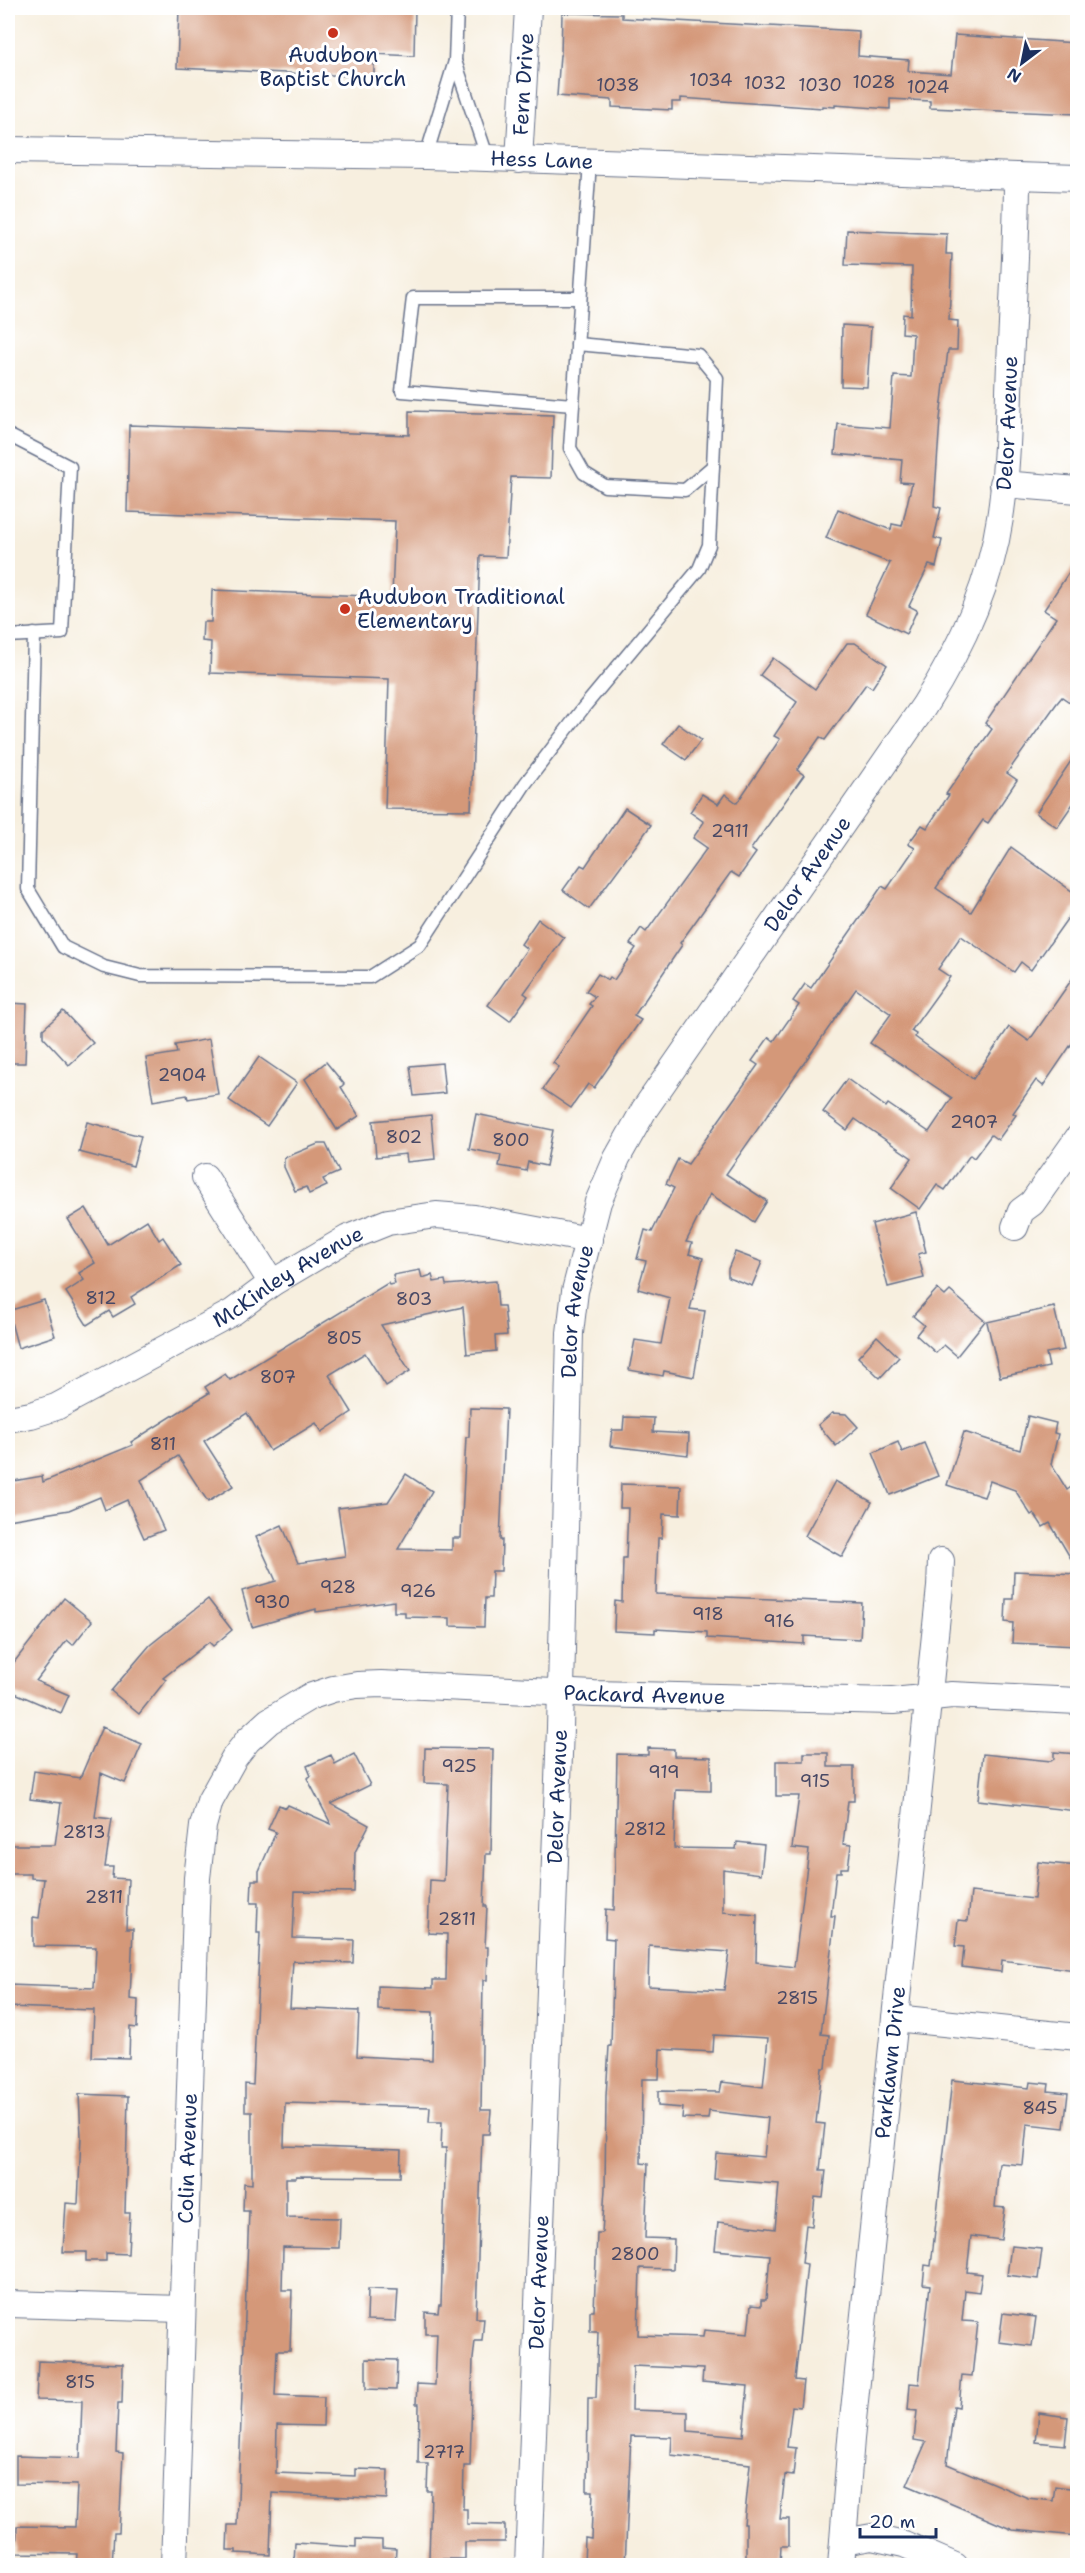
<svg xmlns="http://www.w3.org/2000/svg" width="1085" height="2573" viewBox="0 0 1085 2573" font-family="'Shantell Sans',sans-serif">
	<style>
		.building { fill: #d49879; fill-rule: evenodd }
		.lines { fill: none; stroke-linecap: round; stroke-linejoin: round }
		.service-casing { stroke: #68728b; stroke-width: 15 }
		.minor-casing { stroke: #68728b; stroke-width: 28 }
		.service { stroke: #fff; stroke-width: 12 }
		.minor { stroke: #fff; stroke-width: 26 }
		.poi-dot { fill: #c8321e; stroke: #fff; stroke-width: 2 }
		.labels { text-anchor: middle; stroke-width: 6; stroke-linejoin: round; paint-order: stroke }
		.number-label { font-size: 18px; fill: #494965 }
		.poi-label { font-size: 21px; fill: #1b2f5e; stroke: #fff }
		.street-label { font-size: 21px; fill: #1b2f5e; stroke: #fff }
	</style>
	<rect width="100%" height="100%" fill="#fff"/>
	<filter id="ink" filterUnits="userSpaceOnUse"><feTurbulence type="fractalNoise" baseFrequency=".0167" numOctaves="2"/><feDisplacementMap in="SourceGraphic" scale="12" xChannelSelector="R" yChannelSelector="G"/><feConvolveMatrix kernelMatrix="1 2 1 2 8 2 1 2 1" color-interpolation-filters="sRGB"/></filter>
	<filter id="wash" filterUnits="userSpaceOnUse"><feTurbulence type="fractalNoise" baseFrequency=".008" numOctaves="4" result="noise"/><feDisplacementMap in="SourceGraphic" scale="24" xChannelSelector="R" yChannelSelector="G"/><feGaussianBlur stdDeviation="1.35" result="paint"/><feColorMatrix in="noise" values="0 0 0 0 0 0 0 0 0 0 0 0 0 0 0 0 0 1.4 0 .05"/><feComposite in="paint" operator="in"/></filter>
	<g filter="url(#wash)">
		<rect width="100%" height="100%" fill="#f7efdf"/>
		<g id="blocks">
			<g class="building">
				<path d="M179 8H415L414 56 374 54V77L177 68Z"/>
				<path d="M562 13 622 14V18L859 31 858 56 909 60 908 71 951 74 955 35 1076 43 1075 69H1077V114L930 108V101L890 99V109L835 105V107L822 106V108L681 98V102H672V110L612 107V100L557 96 560 55H561Z"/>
				<path d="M847 230 947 234 946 254H952L949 320 958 321 957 350H948L940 419 934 506 941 508 934 538 942 540 936 567 929 565 909 606 917 610 906 634 866 614 890 563 826 538 838 509 891 530 892 524 902 526 912 483 900 482 902 460 835 454 838 424 890 428 894 376 911 377 913 334 902 333 903 314 911 315 912 267 845 265Z"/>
				<path d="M842 325 871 327 867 387 841 386Z"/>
				<path d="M409 411 553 415 551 478 511 477 506 557 480 556 471 810 385 809 389 679 210 673 211 642 202 641 203 622H211L212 590 392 597 395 521 127 512 129 425 409 435Z"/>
				<path d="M1077 560V707L1062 697 1057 703 1007 773 1017 780 988 823 983 820 936 888 971 912 1011 847 1077 895V905L1031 970 1021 962 1014 972 961 936 938 969 950 977 911 1031 916 1034 915 1037 973 1079 1009 1027 1029 1041 1077 972V1036L1043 1086 1036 1080 1013 1113 1016 1115 998 1140 991 1135 974 1158 970 1155 945 1190 937 1185 920 1209 891 1188 912 1158 855 1119 847 1130 823 1112 847 1079 886 1107 888 1104 929 1132 952 1098 870 1043 891 1014 856 989 726 1174 767 1201 754 1222 710 1194 686 1242 692 1243 689 1254 703 1258 690 1309 705 1311 694 1377 664 1371 663 1376 629 1370 635 1340 661 1344 670 1298 638 1289 646 1261 637 1259 645 1230 652 1232 674 1188 666 1184 678 1159 688 1164 758 1065 752 1061 769 1037 774 1041 799 1005 793 1001 805 984 811 988 882 886 887 889 915 848 908 844 922 825 927 828 949 795 946 794 992 729 985 723 1056 618 1044 610Z"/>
				<path d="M847 643H855L887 665 872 688 866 684 825 740 820 737 797 770 804 775 751 849 756 853 739 877 731 872 680 943 682 945 634 1016 641 1020 594 1088 588 1084 571 1108 543 1089 559 1067 553 1063 592 1006 589 1004 595 997 586 991 598 974 608 980 610 977 614 980 636 948 630 944 641 928 646 932 707 848 693 838 704 822 690 812 702 794 718 804 725 794 737 803 780 739 774 736 797 702 760 675 773 658 815 689Z"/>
				<path d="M678 724 701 740 686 760 663 744Z"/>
				<path d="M1077 752V798L1057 827 1036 813Z"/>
				<path d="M625 808 651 825 589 909 563 890 581 865 585 867Z"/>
				<path d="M538 919 564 938 524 993 528 996 510 1021 488 1005 527 949 521 944Z"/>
				<path d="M8 1003 27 1004 25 1063H8Z"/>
				<path d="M63 1011 93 1043 69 1065 43 1037V1029Z"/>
				<path d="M209 1039 218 1094 188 1099 187 1095 153 1101 146 1058 177 1053 175 1045Z"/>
				<path d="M259 1057 297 1083 267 1126 229 1100Z"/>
				<path d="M326 1062 344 1084 341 1087 359 1116 337 1130 305 1079Z"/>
				<path d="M442 1063 445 1093 414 1096 410 1066Z"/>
				<path d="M476 1114 553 1130 546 1166 528 1162 526 1171 499 1166 501 1155 469 1149Z"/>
				<path d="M431 1115 435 1159 407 1162 406 1154 376 1157 373 1121Z"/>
				<path d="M87 1122 141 1136 133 1166 79 1152Z"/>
				<path d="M318 1144H326L339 1172 323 1179 327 1186 309 1194 306 1187 295 1191 284 1167V1158Z"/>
				<path d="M86 1208 108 1245 147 1220 159 1240 163 1237 181 1265 131 1297 135 1304 113 1317 109 1311 87 1325 66 1292 84 1280 79 1273 95 1263 68 1219Z"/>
				<path d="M916 1212 926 1252 918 1254 924 1278 888 1287 872 1224Z"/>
				<path d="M735 1252 762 1262 752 1286 728 1277V1269Z"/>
				<path d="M420 1270 422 1278 432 1275 434 1282 445 1280 446 1285 496 1281 498 1306H504L507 1335 495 1336 496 1351 467 1354 463 1307 381 1325 410 1371 386 1386 365 1353 329 1375 352 1412 322 1432 316 1423 270 1451 247 1413 204 1441 233 1486 208 1502 178 1456 141 1480 164 1530 144 1538 127 1500 105 1510 100 1497 69 1510 8 1520V1482L42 1476 43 1482 133 1445 131 1442 209 1393 205 1387 225 1374 230 1380 388 1283 389 1285 395 1284 393 1275Z"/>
				<path d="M937 1289 945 1296 950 1291 985 1321 957 1356 944 1345 936 1353 916 1335 924 1325 913 1316Z"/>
				<path d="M44 1300 55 1336 18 1348 8 1311Z"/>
				<path d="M1054 1307 1064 1350 1046 1353 1049 1367 1000 1377 987 1322Z"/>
				<path d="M877 1336 899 1357 880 1378 858 1357Z"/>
				<path d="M470 1408 506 1409 500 1540H502L501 1571H492L491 1598H485L484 1627 450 1626V1618L405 1617V1612H394V1601L316 1612V1609L252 1627 242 1591 276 1581 256 1537 282 1525 298 1563 345 1556 338 1508 388 1502 406 1474 432 1491 398 1549 452 1550V1538H461L466 1437H469Z"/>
				<path d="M832 1413 846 1414 858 1427 836 1446 818 1425Z"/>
				<path d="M1028 1416 1056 1423 1054 1433 1058 1434 1051 1464 1067 1490 1077 1483V1569L1050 1523 1043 1527 1034 1513 1031 1515 1015 1490 990 1481 984 1497 947 1485 964 1432 1020 1450Z"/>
				<path d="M624 1417 654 1418 653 1432 689 1434 688 1455 610 1446 612 1430H623Z"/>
				<path d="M898 1442 902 1452 924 1443 938 1476 890 1495 873 1453Z"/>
				<path d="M835 1481 872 1502 842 1557 805 1536Z"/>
				<path d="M621 1484 681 1486 680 1515 663 1514 662 1538H658L656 1594 862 1603 860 1639 804 1636V1644L707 1638V1632L655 1629V1633L614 1631 615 1601 622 1602 623 1558H626L628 1508H620Z"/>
				<path d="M1014 1571 1077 1574V1646L1012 1643 1013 1623 1005 1622 1006 1599H1013Z"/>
				<path d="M64 1598 92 1621 73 1645 67 1640 36 1681 69 1695 61 1713 8 1690V1670Z"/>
				<path d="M208 1599 232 1630 213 1646 209 1642 163 1678 166 1680 139 1714 111 1691 150 1645Z"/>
				<path d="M102 1727 142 1744 125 1783 101 1773 95 1817 112 1819 105 1867H113L112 1878 128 1879 126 1929H133L130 1999 138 2000 137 2028 130 2027 129 2058 92 2057 94 2010 8 2007V1985L94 1988 96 1947 33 1946V1917L39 1918 44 1879 31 1878V1874H8V1845H55L61 1803 30 1799 34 1771 80 1778Z"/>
				<path d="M425 1748 493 1749 491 1854H486L484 1906H487L485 1947H488L487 1980H483L481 2110H491L489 2134H482L476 2318H484L482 2341H475L473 2359 470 2466H464L463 2509H467V2524L505 2525V2542H465V2559H429L431 2491H427L428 2464H418L419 2404H416L417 2384 435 2385 437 2334H425V2312L438 2313 439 2305H441L446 2148H441L442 2122H429L430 2107 285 2103 284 2146 401 2150 400 2177 296 2176V2178H286V2217L340 2218 339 2248 283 2247 282 2290H292L290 2351H277L275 2395 324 2397 323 2426 277 2425 276 2473 356 2476V2469L388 2470 387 2499 272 2493 270 2555 236 2553V2550H227L228 2525H237L249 2211H243L244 2183 252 2184V2112H245V2084L253 2085 260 1933H257L258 1903H251L252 1880H259V1871L276 1832 268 1829 279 1805 286 1808 288 1805 331 1824 307 1778 311 1776 307 1766 331 1755 335 1764 354 1754 370 1785 331 1804 369 1825 355 1852 354 1892 295 1891 293 1938 354 1940 353 1963 293 1961 290 2008 359 2011 357 2056 432 2060 433 2012 378 2010V1986L433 1988V1980H446L447 1934 428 1933 430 1880 444 1881 448 1784 424 1783Z"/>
				<path d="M648 1748 674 1749V1756L711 1757V1791L676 1790 674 1848 736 1849 737 1842 764 1845 761 1874 723 1869V1912L757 1915 756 1962 794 1967 809 1850 792 1848 799 1796H776V1761H804V1753H828V1767H854V1801H848L843 1844 851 1845 848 1868H841V1872H836L831 1916H835L821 2034 829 2035 826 2068H822L816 2123 825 2124 820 2170H826L823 2198 815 2197 812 2226 806 2225 802 2263 807 2264 795 2380 803 2381 800 2407 792 2406 787 2447 796 2448 793 2476 785 2475 780 2519H789V2546H781L780 2565H746V2524H744L750 2464 671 2455 672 2437 631 2436 625 2565H584L585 2538 591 2539 593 2491H587L588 2398H596L598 2332H590V2311H594L597 2233H602L605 2189 606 2096 609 2046H611L614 1939 605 1938 606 1909 614 1910 617 1754 648 1755ZM649 1946 729 1952 724 1990 648 1986ZM714 2035 768 2038 763 2087 722 2082 720 2092 658 2091V2106L683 2108 682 2118 708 2119 709 2111 768 2118 764 2157 716 2153 714 2179 779 2184 775 2229 718 2222 715 2250 770 2255 766 2300H761V2306L751 2305 748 2334 704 2330 703 2337 638 2335 640 2268 673 2269 674 2239 645 2238 648 2164 641 2163 642 2079H659L660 2049 713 2052ZM633 2366 703 2369 702 2382 748 2386 743 2436 688 2431V2412L632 2410Z"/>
				<path d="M1054 1752 1077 1754V1811L978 1800 983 1754 1051 1761 1054 1759Z"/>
				<path d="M1038 1862 1077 1866V1952L1075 1970 1002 1960 1001 1972 962 1967 964 1947 955 1946 958 1920 968 1921 971 1892 1034 1899Z"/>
				<path d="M952 2080 1029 2088 1030 2082 1049 2084 1048 2091 1068 2093 1064 2128 1027 2124 1023 2165 999 2163 995 2207 1005 2208 1001 2240 971 2236 967 2272 982 2274 979 2292 965 2290 962 2321 978 2322 972 2376 962 2375 959 2407 954 2406 947 2464 1028 2498 1053 2501 1055 2486 1077 2489V2536L1013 2530 907 2485 926 2442 914 2440 917 2411 908 2410 910 2383 919 2384 930 2285 923 2284 925 2265 931 2266Z"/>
				<path d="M79 2094 128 2096 125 2213H130L128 2254 106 2253V2261H86V2252H63L66 2203 78 2204 81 2136Z"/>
				<path d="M1011 2246 1042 2249 1038 2279 1007 2275Z"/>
				<path d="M368 2289 398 2290 396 2321 367 2320Z"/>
				<path d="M1003 2313 1036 2317 1032 2346 999 2342Z"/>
				<path d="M366 2359 397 2360 396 2390 366 2389Z"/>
				<path d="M38 2361 123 2364 122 2403H118L116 2452 123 2453 119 2533H114L112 2565H76L77 2554 16 2553 17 2526 75 2527 77 2485 16 2484V2456L80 2458 82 2401 36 2400Z"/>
				<path d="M1039 2413 1068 2417 1065 2445 1036 2442Z"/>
				<path d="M356 2539 382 2540V2548L396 2549 395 2565 294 2563 295 2543 356 2547Z"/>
			</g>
		</g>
	</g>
	<g filter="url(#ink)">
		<use href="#blocks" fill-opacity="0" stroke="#68728b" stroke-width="1.5"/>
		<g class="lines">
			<defs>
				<g id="service">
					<path d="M455 61 488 159"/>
					<path d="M426 156 455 61 457 8"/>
					<path d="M580 298H413L402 391 573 405 590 162"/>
					<path d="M573 405 570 448 584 473 605 486 685 490 713 466 717 378 698 355 577 344"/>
					<path d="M8 435 70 467 62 633 8 636"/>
					<path d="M34 634 28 889 63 947 104 967 140 976 370 977 420 945 525 784 584 707 699 569 709 545 713 466"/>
				</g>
				<g id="minor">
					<path id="s1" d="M8 150 426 156 1078 178"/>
					<path id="s2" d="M519 160 528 8"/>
					<path d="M1003 484 1078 490"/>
					<path d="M205 1177 272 1283"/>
					<path d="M1015 1227 1021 1211 1032 1203 1078 1138"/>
					<path id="s3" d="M8 1419 31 1415 56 1407 233 1312 272 1283 348 1238 388 1222 436 1215 474 1218 589 1240"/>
					<path d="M895 2018 1078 2037"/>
					<path d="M8 2304 182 2309"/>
					<path d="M843 2542 872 2537 904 2544 955 2566"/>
					<path id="s4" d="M174 2566 197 1878 203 1826 210 1801 234 1758 248 1740 269 1721 309 1697 333 1689 357 1685 381 1684 594 1694 893 1701 952 1695 1078 1701"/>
					<path id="s5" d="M528 2566 560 1728 570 1333 575 1291 598 1202 617 1158 644 1110 924 706C961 648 990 586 1000 518 1008 467 1008 414 1010 363 1013 301 1017 239 1017 176"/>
					<path id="s6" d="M841 2566 851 2439 940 1587 941 1561"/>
				</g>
			</defs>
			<use href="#service" class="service-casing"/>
			<use href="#minor" class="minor-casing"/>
			<use href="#service" class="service"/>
			<use href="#minor" class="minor"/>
		</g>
	</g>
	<g class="poi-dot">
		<circle cx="333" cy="33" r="6"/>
		<circle cx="345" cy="609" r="6"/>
	</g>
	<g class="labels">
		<g class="number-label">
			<text x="711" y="86">1034</text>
			<text x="874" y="88">1028</text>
			<text x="765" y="89">1032</text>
			<text x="618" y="91">1038</text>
			<text x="820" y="91">1030</text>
			<text x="928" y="93">1024</text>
			<text x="730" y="837">2911</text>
			<text x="182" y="1081">2904</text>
			<text x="974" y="1128">2907</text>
			<text x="404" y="1143">802</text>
			<text x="511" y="1146">800</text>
			<text x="101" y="1304">812</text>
			<text x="414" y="1305">803</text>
			<text x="344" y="1344">805</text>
			<text x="278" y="1383">807</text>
			<text x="163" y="1450">811</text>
			<text x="338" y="1593">928</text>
			<text x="418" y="1597">926</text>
			<text x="272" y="1608">930</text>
			<text x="708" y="1620">918</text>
			<text x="779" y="1627">916</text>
			<text x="459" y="1772">925</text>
			<text x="664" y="1778">919</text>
			<text x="815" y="1787">915</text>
			<text x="645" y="1835">2812</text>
			<text x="84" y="1838">2813</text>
			<text x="104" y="1903">2811</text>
			<text x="457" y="1925">2811</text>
			<text x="797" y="2004">2815</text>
			<text x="1040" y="2114">845</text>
			<text x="635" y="2260">2800</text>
			<text x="80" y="2388">815</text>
			<text x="444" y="2458">2717</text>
		</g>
		<g class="poi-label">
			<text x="333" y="62">Audubon<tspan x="333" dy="24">Baptist Church</tspan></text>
			<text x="357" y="604" text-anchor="start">Audubon Traditional<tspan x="357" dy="24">Elementary</tspan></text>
		</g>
		<g class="street-label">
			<text dy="7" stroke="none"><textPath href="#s2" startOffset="76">Fern Drive</textPath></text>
			<text dy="7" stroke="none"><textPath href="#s1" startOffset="534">Hess Lane</textPath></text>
			<text dy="7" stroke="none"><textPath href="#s5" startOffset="2262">Delor Avenue</textPath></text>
			<text dy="7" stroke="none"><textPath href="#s5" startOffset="1758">Delor Avenue</textPath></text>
			<text dy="7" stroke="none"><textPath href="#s3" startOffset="316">McKinley Avenue</textPath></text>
			<text dy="7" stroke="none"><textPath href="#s5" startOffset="1256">Delor Avenue</textPath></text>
			<text dy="7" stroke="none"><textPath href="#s4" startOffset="1251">Packard Avenue</textPath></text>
			<text dy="7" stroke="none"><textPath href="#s5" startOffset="770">Delor Avenue</textPath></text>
			<text dy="7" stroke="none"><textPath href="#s6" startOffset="506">Parklawn Drive</textPath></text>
			<text dy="7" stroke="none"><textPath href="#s4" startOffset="408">Colin Avenue</textPath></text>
			<text dy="7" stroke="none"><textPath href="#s5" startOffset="284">Delor Avenue</textPath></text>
		</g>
	</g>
	<rect width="1085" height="2573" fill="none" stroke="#fff" stroke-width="30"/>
	<g transform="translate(1022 63) rotate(212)" stroke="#ffffff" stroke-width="4.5" paint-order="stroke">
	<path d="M0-4.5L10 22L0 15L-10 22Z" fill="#1b2f5e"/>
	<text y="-9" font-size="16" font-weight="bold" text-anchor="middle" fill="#1b2f5e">N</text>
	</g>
	<path d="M860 2528v9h76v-9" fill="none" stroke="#1b2f5e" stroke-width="3"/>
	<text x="869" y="2528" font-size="18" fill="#1b2f5e" stroke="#ffffff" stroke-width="4.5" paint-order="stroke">20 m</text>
</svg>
